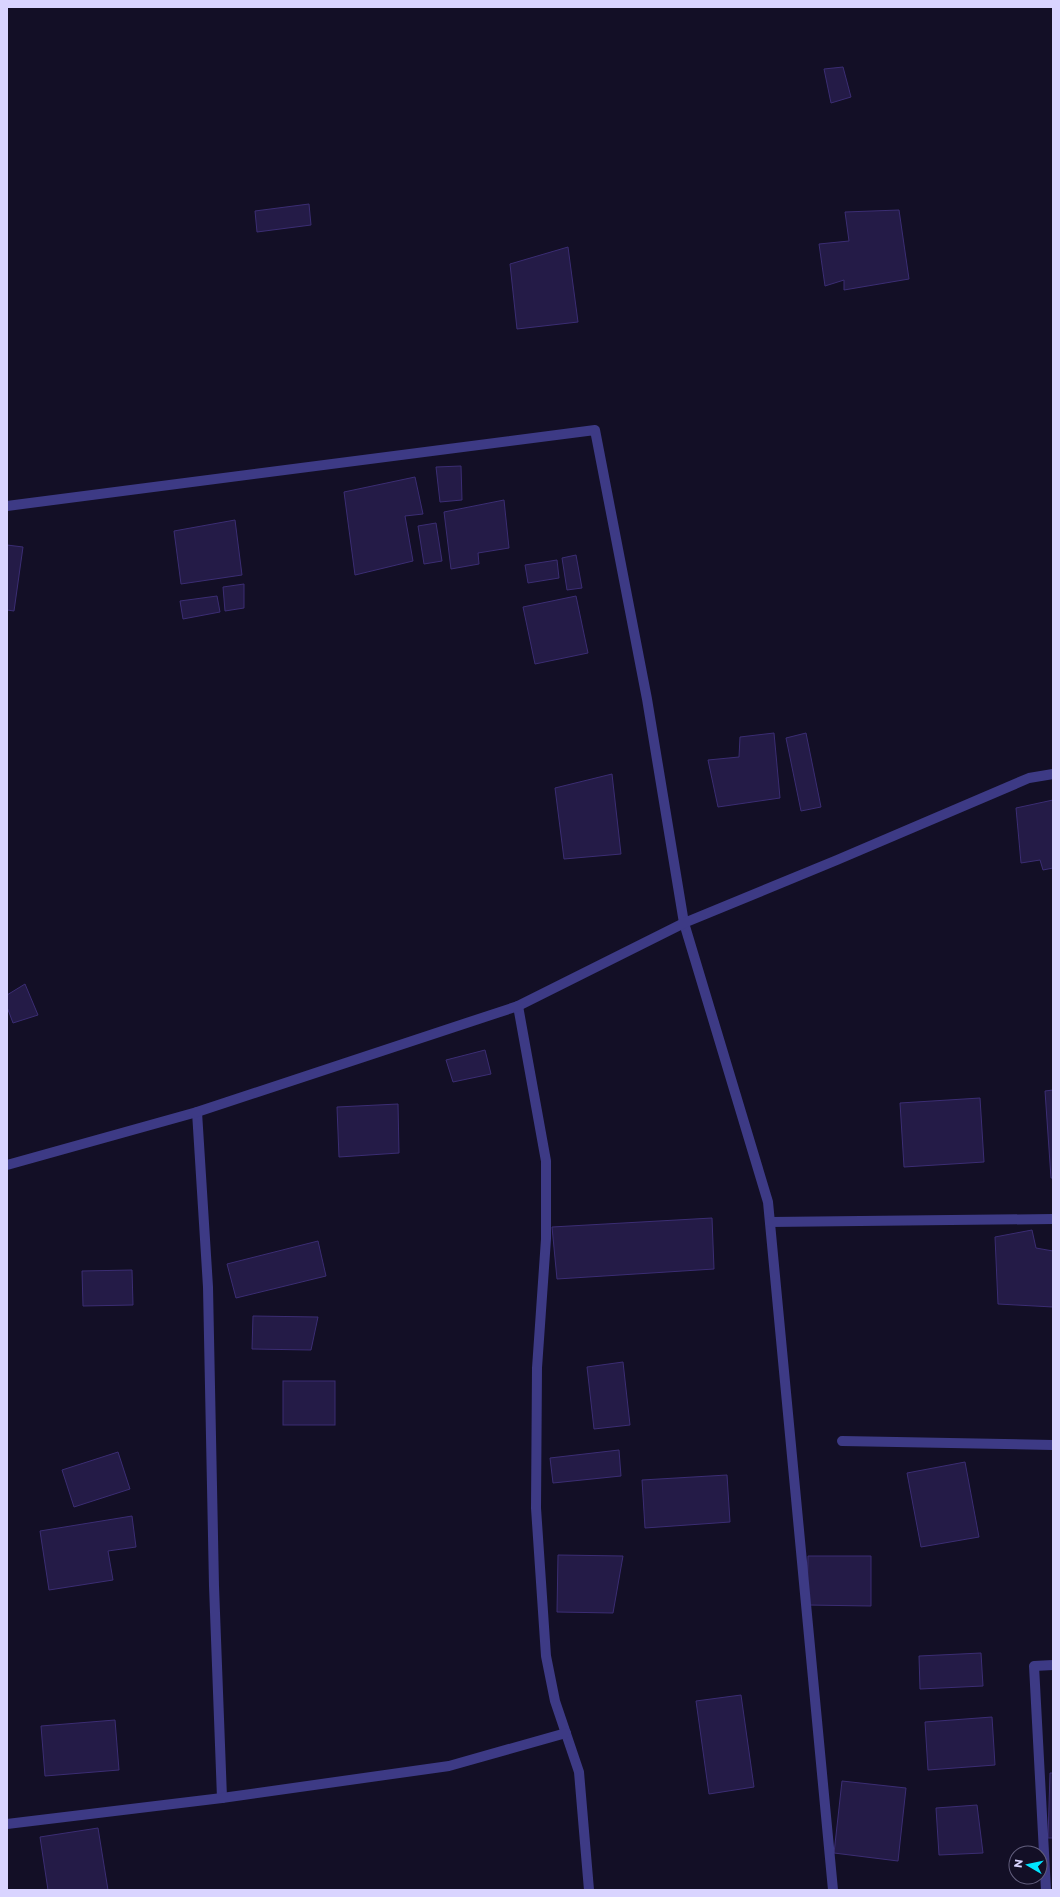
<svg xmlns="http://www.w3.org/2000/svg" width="1060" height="1897" viewBox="0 0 1060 1897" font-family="Montserrat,sans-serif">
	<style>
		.building { fill: #241b47; stroke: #3b2d73 }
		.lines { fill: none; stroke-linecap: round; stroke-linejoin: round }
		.minor { stroke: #3d3a85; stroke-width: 10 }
	</style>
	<rect width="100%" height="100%" fill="#130f26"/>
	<g class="building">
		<path d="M843 67 851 97 831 103 824 69Z"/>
		<path d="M309 204 311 225 257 232 255 211Z"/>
		<path d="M899 210 909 279 844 290V280L825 286 819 244 849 241 845 212Z"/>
		<path d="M568 247 578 322 517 329 510 264Z"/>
		<path d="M461 466 462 500 440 502 436 467Z"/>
		<path d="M415 477 423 514 405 516 413 561 355 575 344 492Z"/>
		<path d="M504 500 509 548 478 553 479 564 451 569 444 512Z"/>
		<path d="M235 520 242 575 181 584 174 531Z"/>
		<path d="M436 523 442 561 424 564 418 526Z"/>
		<path d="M7 545 23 547 14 611 7 610Z"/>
		<path d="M576 555 582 588 567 590 562 558Z"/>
		<path d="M557 560 559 578 528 583 525 565Z"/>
		<path d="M244 584V608L225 611 223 587Z"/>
		<path d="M217 596 220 612 183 619 180 601Z"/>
		<path d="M576 596 588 653 535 664 523 607Z"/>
		<path d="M774 733 780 798 718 807 708 760 739 757 740 737Z"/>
		<path d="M806 733 821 807 801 811 786 738Z"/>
		<path d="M612 774 621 854 564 859 555 788Z"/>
		<path d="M1053 800V868L1043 870 1040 860 1021 863 1016 808Z"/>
		<path d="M25 984 38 1015 13 1023 7 1007V995Z"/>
		<path d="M485 1050 491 1074 453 1082 446 1060Z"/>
		<path d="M1053 1090V1178H1051L1045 1091Z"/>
		<path d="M980 1098 984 1162 904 1167 900 1103Z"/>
		<path d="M398 1104 399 1153 339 1157 337 1107Z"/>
		<path d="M712 1218 714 1269 557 1279 552 1227Z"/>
		<path d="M1032 1230 1036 1248 1053 1251V1307L998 1304 995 1237Z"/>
		<path d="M318 1241 326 1276 236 1298 227 1264Z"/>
		<path d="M132 1270 133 1305 83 1306 82 1271Z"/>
		<path d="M253 1316 318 1317 311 1350 252 1349Z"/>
		<path d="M623 1362 630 1425 594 1429 587 1367Z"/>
		<rect x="283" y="1381" width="52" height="44"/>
		<path d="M619 1450 621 1476 553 1483 550 1458Z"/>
		<path d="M118 1452 130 1489 74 1507 62 1470Z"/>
		<path d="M965 1462 979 1537 921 1547 907 1473Z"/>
		<path d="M727 1475 730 1522 645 1528 642 1480Z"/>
		<path d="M132 1516 136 1547 108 1551 113 1580 49 1590 40 1531Z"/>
		<path d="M558 1555 623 1556 613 1613 557 1612Z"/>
		<path d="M808 1556H871V1606L807 1605Z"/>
		<path d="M981 1653 983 1686 920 1689 919 1656Z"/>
		<path d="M741 1695 754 1787 709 1794 696 1701Z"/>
		<path d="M992 1717 995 1765 928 1770 925 1722Z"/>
		<path d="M115 1720 119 1770 45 1776 41 1726Z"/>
		<path d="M1050 1773H1053V1838H1048Z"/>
		<path d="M842 1781 906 1788 898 1861 834 1853Z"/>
		<path d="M977 1805 983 1853 939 1855 936 1808Z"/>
		<path d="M98 1828 108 1890H48L40 1837Z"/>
	</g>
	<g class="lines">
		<g class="minor">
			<path d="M7 506 595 430 647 699 684 923 768 1202 833 1890"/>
			<path d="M518 1006 546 1161V1239L537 1368 536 1508 546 1656 555 1701 579 1772 589 1890"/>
			<path d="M197 1112 208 1287 214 1586 222 1798"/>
			<path d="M7 1165 197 1112 518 1006 684 923 837 860 1029 778 1053 774"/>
			<path d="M770 1222 1053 1219"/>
			<path d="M842 1441 1053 1445"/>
			<path d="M7 1824 222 1798 449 1766 566 1733"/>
			<path d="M1046 1890 1034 1666 1053 1665"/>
		</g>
	</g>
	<rect width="1060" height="1897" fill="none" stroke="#d9d4ff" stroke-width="16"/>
	<g transform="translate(1028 1865) rotate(279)"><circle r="19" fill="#130f26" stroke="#625e7d"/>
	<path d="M0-3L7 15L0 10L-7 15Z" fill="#00e5ff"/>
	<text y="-6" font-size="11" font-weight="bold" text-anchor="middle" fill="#d9d4ff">N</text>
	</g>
</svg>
